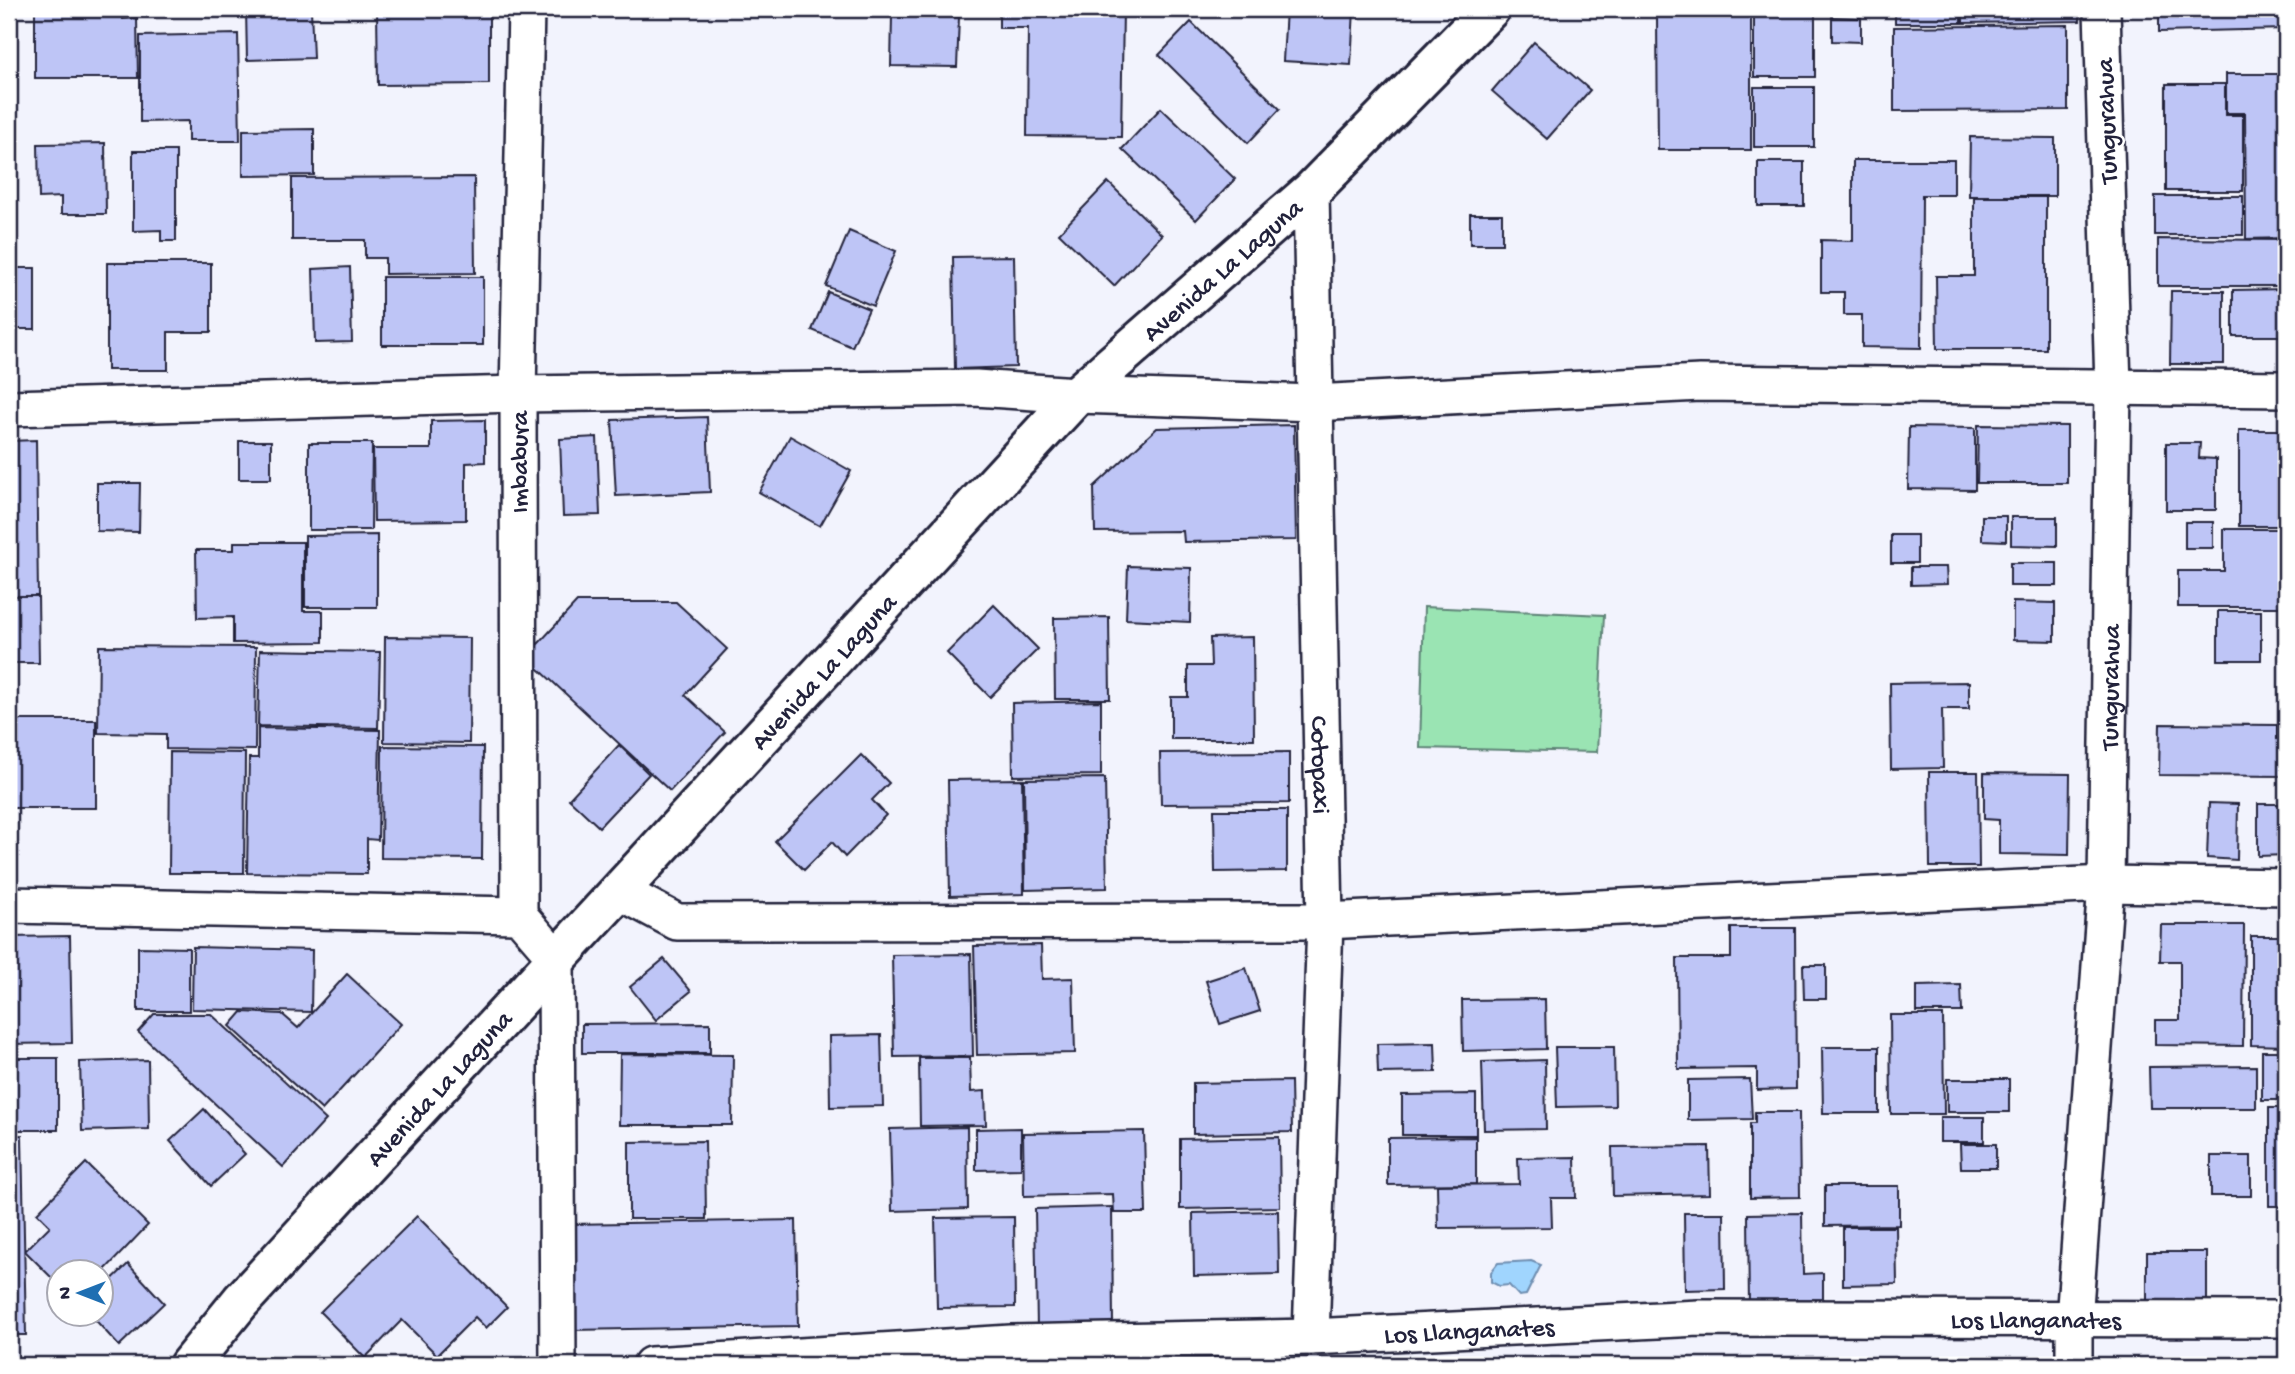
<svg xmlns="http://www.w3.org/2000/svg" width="2295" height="1374" viewBox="0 0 2295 1374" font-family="'Gochi Hand',sans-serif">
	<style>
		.green { fill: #9ae4b3; stroke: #5e8377; stroke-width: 2 }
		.water { fill: #a0d5fe; stroke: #6e8db0; stroke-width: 2 }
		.building { fill: #bec5f6; stroke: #22223b; stroke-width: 2 }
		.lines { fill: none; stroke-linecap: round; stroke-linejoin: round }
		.street-casing { stroke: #22223b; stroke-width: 40 }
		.secondary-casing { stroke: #22223b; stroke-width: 44 }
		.street { stroke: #fff; stroke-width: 35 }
		.secondary { stroke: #fff; stroke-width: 38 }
		.labels { text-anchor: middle; stroke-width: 5; stroke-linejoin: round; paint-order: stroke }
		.street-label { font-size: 26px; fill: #22223b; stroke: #fff }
	</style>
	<rect width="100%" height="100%" fill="#f2f3fd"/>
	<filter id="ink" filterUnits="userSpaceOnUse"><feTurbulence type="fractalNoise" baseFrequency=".0143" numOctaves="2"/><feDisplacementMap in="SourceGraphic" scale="14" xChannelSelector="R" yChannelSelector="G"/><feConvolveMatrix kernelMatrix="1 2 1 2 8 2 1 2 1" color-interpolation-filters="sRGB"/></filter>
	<g filter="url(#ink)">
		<path class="green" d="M1424 607 1604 615 1597 752 1420 748Z"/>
		<path class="water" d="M1531 1261 1541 1265 1526 1295 1519 1296 1509 1285 1499 1286 1491 1282V1272L1498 1263Z"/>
		<g class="building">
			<path d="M35 9H123V19L137 18 138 78H35Z"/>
			<path d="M246 9H311L313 58 247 60Z"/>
			<path d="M377 9H489V84L378 85Z"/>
			<path d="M999 9H1123L1121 137 1027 136 1028 28H999Z"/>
			<path d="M1286 9H1354L1351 65 1283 61Z"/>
			<path d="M1694 9H1751V150H1658L1657 17H1694Z"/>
			<rect x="1895" y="9" width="66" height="14"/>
			<path d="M1963 9H2080V21L1963 23Z"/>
			<path d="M2159 9H2286V29L2159 32Z"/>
			<rect x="1754" y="10" width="61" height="67"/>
			<path d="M892 16 959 17 957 67 891 66Z"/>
			<path d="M1832 17 1861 18V42L1832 41Z"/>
			<path d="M1191 22 1280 109 1248 143 1159 55Z"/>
			<path d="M2068 25V110L1894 111V27Z"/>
			<path d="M238 34 240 141H188V121L140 122V36Z"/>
			<path d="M1534 42 1590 90 1547 139 1492 91Z"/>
			<path d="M2226 74H2286V238L2246 239 2245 113H2226Z"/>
			<path d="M2166 84H2225V115H2243V191H2166Z"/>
			<rect x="1754" y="87" width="60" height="60"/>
			<path d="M1161 108 1235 179 1196 220 1122 149Z"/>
			<path d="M314 129V175L243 176V130Z"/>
			<path d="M1970 137 2055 138V196H1969Z"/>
			<path d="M105 143 106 214H61V197L39 198 38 144Z"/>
			<path d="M133 151H176V241H161V230L133 231Z"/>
			<path d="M1853 160H1954V195H1922L1921 348 1862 347V315H1844V292H1821V240L1853 241Z"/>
			<rect x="1758" y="162" width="46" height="44"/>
			<path d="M474 177 475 273 385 274V258H365V240H292V178Z"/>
			<path d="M1108 182 1162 235 1114 286 1059 233Z"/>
			<rect x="2155" y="196" width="88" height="39"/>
			<path d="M1974 197H2046V349H1937L1936 276H1974Z"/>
			<rect x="1470" y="214" width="32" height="30"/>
			<path d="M849 231 896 251 873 306 826 286Z"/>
			<path d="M2158 239 2286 240V286H2158Z"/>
			<path d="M1014 256 1016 367 955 369 953 257Z"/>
			<path d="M107 263H211V332H168V370H107Z"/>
			<path d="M350 267 352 342 315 343 313 269Z"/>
			<rect x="9" y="268" width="26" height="61"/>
			<rect x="382" y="277" width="101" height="68"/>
			<path d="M2286 289V336H2233V290Z"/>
			<path d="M2171 291H2224V364H2170Z"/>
			<path d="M828 292 869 309 852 347 812 330Z"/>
			<path d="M707 417 710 492 616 496 612 420Z"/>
			<path d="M485 420V462L466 463V520L374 521 373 449H431V421Z"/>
			<path d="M1294 425 1296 540 1184 542 1183 531 1095 532 1094 487 1157 428Z"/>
			<path d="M1978 425 2067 426V483H1977Z"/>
			<path d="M1909 427 1975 428V490L1908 489Z"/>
			<rect x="2239" y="430" width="47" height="96"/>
			<path d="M790 436 851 471 820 526 759 492Z"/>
			<path d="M597 437 600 515 563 516 560 439Z"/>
			<path d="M36 440 38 596H9V441Z"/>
			<rect x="239" y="441" width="32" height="38"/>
			<path d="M309 443H372L371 530H309Z"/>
			<path d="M2166 443H2200L2199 458 2216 459V510H2166Z"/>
			<path d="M97 483H140L139 532 97 531Z"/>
			<path d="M1982 516H2006V541L1982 540Z"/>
			<path d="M2011 517H2057V546L2011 545Z"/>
			<rect x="2185" y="522" width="28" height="26"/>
			<path d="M2224 529H2286V607H2178V571H2224Z"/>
			<path d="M377 535V607H305V536Z"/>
			<rect x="1891" y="535" width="26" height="28"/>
			<path d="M234 542H303V611H323V642L233 643V617L197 618 196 550H234Z"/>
			<rect x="2010" y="563" width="47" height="23"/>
			<path d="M1128 566 1191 568 1190 622 1126 619Z"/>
			<path d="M1911 567H1946L1947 584 1911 585Z"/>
			<path d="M9 596H38L39 663H9Z"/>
			<path d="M577 602H676L727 649 685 695 725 732 670 791 526 657Z"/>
			<path d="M2013 602 2055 603V641L2013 640Z"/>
			<path d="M994 605 1038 649 990 697 947 653Z"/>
			<rect x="2218" y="611" width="43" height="49"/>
			<path d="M1109 617 1110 699H1055L1054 618Z"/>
			<path d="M385 637 470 638 469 743 384 742Z"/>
			<path d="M1253 637 1254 739H1171V697H1188V666H1211L1210 638Z"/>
			<path d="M99 646 256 647 255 750 166 749V734L98 733Z"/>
			<path d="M260 650 380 652 378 728 258 726Z"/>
			<path d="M1969 682V709H1942L1943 768 1891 769 1890 683Z"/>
			<path d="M1101 701V775L1013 776 1012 703Z"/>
			<rect x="9" y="720" width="87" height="88"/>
			<path d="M2160 724 2277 725V739H2286V776L2159 775Z"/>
			<path d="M258 728 380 730 378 840 367 839V874L247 873 249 758H258Z"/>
			<path d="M619 745 649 774 599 827 569 799Z"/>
			<path d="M382 746 483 747 482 859 381 858Z"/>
			<path d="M170 752 245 753 244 873H169Z"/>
			<path d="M1289 752V803L1161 804 1160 753Z"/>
			<path d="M861 755 889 783 872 800 886 815 845 857 832 842 804 870 775 841Z"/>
			<path d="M1929 772H1978L1979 867H1930Z"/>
			<path d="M1984 773 2070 774 2069 855 1999 854V820L1984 819Z"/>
			<path d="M1105 778 1107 888 1025 890 1024 779Z"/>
			<path d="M1022 779 1024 894 950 896 948 780Z"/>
			<path d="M2209 803 2238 804 2237 860 2207 858Z"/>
			<path d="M2258 804H2286V855L2258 856Z"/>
			<path d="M1214 810H1287V871L1215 872Z"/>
			<path d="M2161 925H2244L2243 1046 2155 1045V1020H2180V961H2160Z"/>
			<path d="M1731 928H1795L1796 1089 1757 1090V1068L1678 1069 1677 958H1731Z"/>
			<path d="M70 936 72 1043 9 1044V937Z"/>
			<path d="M2251 936H2286V1046L2251 1045Z"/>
			<path d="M1041 945 1042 979 1073 978 1075 1053 977 1055 974 946Z"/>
			<path d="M138 947 189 948V1011H138Z"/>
			<path d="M193 947 312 950 311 1012 192 1009Z"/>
			<path d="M971 954 973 1056 894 1057 892 955Z"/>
			<path d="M664 959 691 991 656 1020 630 987Z"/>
			<path d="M1803 965H1826V999H1804Z"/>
			<path d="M1246 968 1260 1011 1220 1024 1206 981Z"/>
			<path d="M347 974 401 1024 322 1110 230 1026 242 1012 282 1014 298 1028Z"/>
			<path d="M1961 985 1962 1012H1917V986Z"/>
			<path d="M1545 999 1546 1049 1463 1051 1462 1000Z"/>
			<path d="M154 1014H211L326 1120 283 1167 138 1032Z"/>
			<path d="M1890 1015H1943L1944 1114H1891Z"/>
			<path d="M710 1023V1053H582V1024Z"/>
			<path d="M881 1035 883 1106 830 1107 829 1036Z"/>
			<path d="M1435 1043 1436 1072 1378 1073 1377 1044Z"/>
			<path d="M1555 1047H1614L1615 1106 1557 1107Z"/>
			<path d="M1822 1047H1879V1113H1823Z"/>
			<rect x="2262" y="1051" width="24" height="49"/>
			<path d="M620 1054 733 1055 732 1125H619Z"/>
			<rect x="9" y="1058" width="49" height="72"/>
			<path d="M919 1058H970L971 1092 985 1091 986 1125 920 1126Z"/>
			<path d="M148 1060 149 1129 82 1131 80 1062Z"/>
			<path d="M1545 1060 1546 1129 1484 1130 1482 1062Z"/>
			<path d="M2256 1066V1108H2150L2149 1067Z"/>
			<path d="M1750 1079 1752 1119 1688 1120V1080Z"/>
			<rect x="1947" y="1079" width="62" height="33"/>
			<path d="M1291 1081 1292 1132 1193 1134V1083Z"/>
			<path d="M1476 1094V1135H1402V1095Z"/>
			<rect x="2269" y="1108" width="17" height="98"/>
			<path d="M204 1109 245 1154 211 1186 170 1141Z"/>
			<path d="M1755 1112H1799L1800 1197 1750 1198V1123H1755Z"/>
			<rect x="1940" y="1117" width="44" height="25"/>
			<path d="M967 1127 968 1209 892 1211 890 1129Z"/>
			<path d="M1021 1128V1169L976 1170V1129Z"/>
			<path d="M1144 1131 1146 1213H1114L1113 1194 1024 1196 1023 1133Z"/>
			<path d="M22 1135 26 1335H9V1136Z"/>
			<path d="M1279 1137 1280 1207 1180 1209V1139Z"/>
			<path d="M1476 1137V1184L1388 1185V1138Z"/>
			<path d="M705 1141 706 1219H629V1142Z"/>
			<path d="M1960 1144H1996V1168H1961Z"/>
			<path d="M1709 1146 1710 1194 1613 1196 1612 1147Z"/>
			<rect x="2211" y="1156" width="40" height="40"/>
			<path d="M1575 1157 1576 1198H1551L1552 1227 1438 1228 1437 1185 1519 1184 1518 1158Z"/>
			<path d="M86 1163 148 1225 102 1273 60 1272V1286L25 1251 50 1226 37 1213Z"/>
			<path d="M1825 1186H1899V1225L1825 1226Z"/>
			<path d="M1112 1207 1113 1326 1037 1328 1035 1209Z"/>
			<path d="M1278 1211 1279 1274 1194 1276 1193 1213Z"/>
			<path d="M1684 1213H1724L1725 1289 1685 1290Z"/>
			<path d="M1802 1213 1803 1274 1823 1273V1307L1749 1308 1748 1214Z"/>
			<path d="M417 1216 507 1307 486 1328 475 1317 437 1355 402 1320 365 1358 320 1312Z"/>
			<path d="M1014 1217 1015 1307 937 1308 935 1218Z"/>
			<path d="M796 1220 798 1326 572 1330 570 1224Z"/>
			<path d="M1843 1227H1896L1897 1284 1843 1285Z"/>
			<rect x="2147" y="1252" width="60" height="50"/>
			<path d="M128 1264 164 1303 119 1346 90 1314H102V1289Z"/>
			<rect x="1216" y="1362" width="41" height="3"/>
		</g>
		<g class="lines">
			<defs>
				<g id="street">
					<path id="s1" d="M1311 191 1325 921 1311 1337"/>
					<path d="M9 408 518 394 976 388 1077 395 1314 403 1700 383 2286 389"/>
					<path d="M621 892 677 922 1325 921 2106 884 2286 887"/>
					<path d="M9 905 519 915 556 958 558 1365"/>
					<path d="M519 915 518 394 526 9"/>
					<path id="s2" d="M651 1365 1011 1343 1311 1337 1699 1318 2286 1319"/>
					<path id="s3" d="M2074 1365V1320L2106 884 2113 387 2102 9"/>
				</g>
				<g id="secondary">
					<path id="s4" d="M189 1365 241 1301 1077 395 1311 191 1490 9"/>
				</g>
			</defs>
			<use href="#street" class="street-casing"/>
			<use href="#secondary" class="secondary-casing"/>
			<use href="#street" class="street"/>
			<use href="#secondary" class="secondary"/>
		</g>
	</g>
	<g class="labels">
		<g class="street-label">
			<text transform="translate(2105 121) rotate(-92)" y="9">Tungurahua</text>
			<text dy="9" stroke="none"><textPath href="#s4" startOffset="1507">Avenida La Laguna</textPath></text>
			<text transform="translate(518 462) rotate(-90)" y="9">Imbabura</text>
			<text dy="9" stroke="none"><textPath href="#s4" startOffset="940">Avenida La Laguna</textPath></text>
			<text dy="9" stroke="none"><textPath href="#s3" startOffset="679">Tungurahua</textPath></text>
			<text dy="9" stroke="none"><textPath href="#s1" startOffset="574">Cotopaxi</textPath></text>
			<text dy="9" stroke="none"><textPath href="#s4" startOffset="373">Avenida La Laguna</textPath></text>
			<text dy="9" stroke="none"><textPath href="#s2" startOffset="1386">Los Llanganates</textPath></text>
			<text dy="9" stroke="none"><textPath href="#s2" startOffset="819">Los Llanganates</textPath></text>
		</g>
	</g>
	<rect width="2295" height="1374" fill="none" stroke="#fff" stroke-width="35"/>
	<rect x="18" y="18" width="2260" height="1339" fill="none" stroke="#22223b" stroke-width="2.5" filter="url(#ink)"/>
	<g transform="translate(80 1293) rotate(270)"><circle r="33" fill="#ffffff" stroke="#a7a7b1" stroke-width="2"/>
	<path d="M0-5L12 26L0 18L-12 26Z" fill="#1f6fb2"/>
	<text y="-10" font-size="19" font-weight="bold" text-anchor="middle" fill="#22223b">N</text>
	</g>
</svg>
